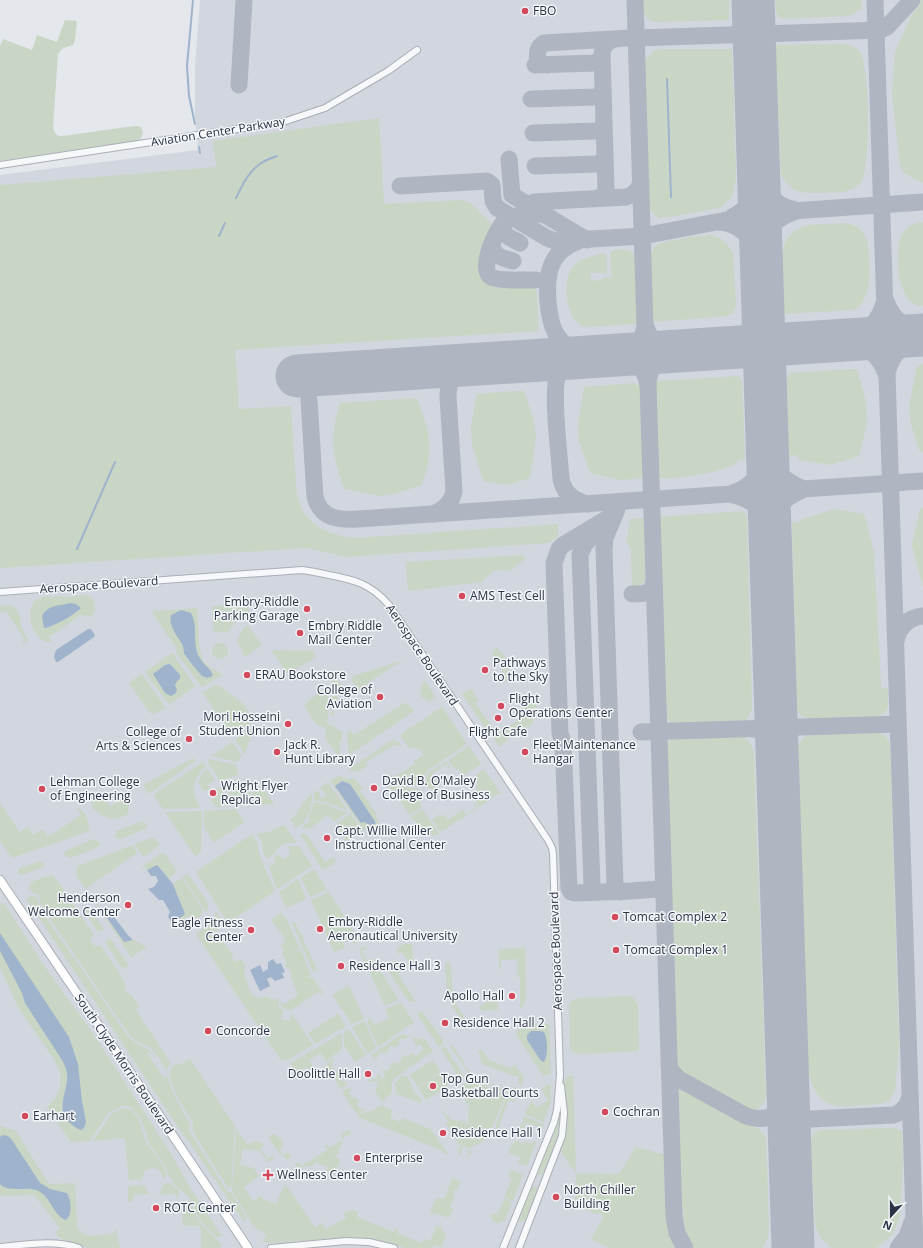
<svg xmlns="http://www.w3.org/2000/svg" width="923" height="1248" viewBox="0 0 923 1248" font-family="'Open Sans',sans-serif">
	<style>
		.built { fill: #d2d6de }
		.green { fill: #c9d6c5 }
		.water { fill: #9fb4cc }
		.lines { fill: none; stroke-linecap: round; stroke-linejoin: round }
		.stream { stroke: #9fb4cc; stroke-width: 2 }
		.taxiway { stroke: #b0b6c1; stroke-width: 17 }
		.runway { stroke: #b0b6c1; stroke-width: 43 }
		.street-casing { stroke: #a9aeb7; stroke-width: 8 }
		.secondary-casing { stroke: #a9aeb7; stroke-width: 10 }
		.street { stroke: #f7f8fa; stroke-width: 6 }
		.secondary { stroke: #fff; stroke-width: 8 }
		.poi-dot { fill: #d1495b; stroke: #f4f6f9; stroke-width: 1.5 }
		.labels { text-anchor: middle; stroke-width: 3; stroke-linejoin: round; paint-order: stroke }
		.poi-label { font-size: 12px; fill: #2b3445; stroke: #f4f6f9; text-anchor: start }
		.street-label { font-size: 12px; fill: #2b3445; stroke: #f4f6f9 }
	</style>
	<rect width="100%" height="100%" fill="#e4e7ec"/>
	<path class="built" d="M200 0H923V1248H0V175L198 150 195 114V65Z"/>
	<g class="green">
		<path d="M642 0H729V20L657 22C645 21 642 11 642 0Z"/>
		<path d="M775 0H862L861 9 850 16 783 19 778 16 776 12Z"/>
		<path d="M922 0H923V183L904 173 900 165 892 95 895 52 910 18Z"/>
		<path d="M65 20 77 21 75 41 73 45C67 47 62 47 58 54L53 128C55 134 56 136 63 136L134 126 141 127C144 133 143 137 138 141L0 161V46L3 39 32 50 37 35 57 42Z"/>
		<path d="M844 44C850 46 857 47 860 52 870 66 871 170 861 182 851 194 836 192 822 193 799 193 794 194 781 175L775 45Z"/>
		<path d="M659 49H732L736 178 732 197 720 208 668 217 657 218 648 207 643 63C647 57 652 52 659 49Z"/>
		<path d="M379 118 384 204 463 200 474 206 493 226C486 243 469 274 493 284L532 286 537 292 539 331 235 350 239 409 291 406C292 426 293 447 295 468 296 478 295 489 298 499 304 525 331 536 355 538L558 524V537L549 543 346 557 307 548 0 568V185L217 167 212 141Z"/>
		<path d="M923 222V306C896 308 893 246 904 231 909 225 915 223 923 222Z"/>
		<path d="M846 223C856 225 864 230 867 241 870 259 874 302 853 310L786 314 784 312 782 253 786 240 794 231 803 227 809 225Z"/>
		<path d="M707 235C719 235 728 243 733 253L736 306C734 312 732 315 726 316L655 322 651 314C650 301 645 253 656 245 663 241 697 236 707 235Z"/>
		<path d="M621 249 632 252 637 258 639 316 638 321 634 324 587 327C566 325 561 280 573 267 580 258 593 256 604 253L607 258V272L605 273H591V281L602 280V278L612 277 610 254 612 251Z"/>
		<path d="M923 364V452L919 450 911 424 909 406 917 366Z"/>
		<path d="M852 369H857L866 402 867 424 859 456 830 465 800 460 795 454 789 458 787 380 789 373Z"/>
		<path d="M739 376 742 381 745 460H739C732 472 672 480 658 478L656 474 653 389 656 383 659 381Z"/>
		<path d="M635 383 640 386 642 393 644 478 621 480 590 473 579 441 578 425 584 387Z"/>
		<path d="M514 391H524L533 418 536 436 530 478 506 485 483 481 472 444 471 426 477 394Z"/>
		<path d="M417 398C423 416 431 434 429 454 428 464 425 475 422 485L394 494 380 496 344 489C336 464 329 445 336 419 337 413 338 408 340 403Z"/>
		<path d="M923 508V588L912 545 920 509Z"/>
		<path d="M835 509 864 514 874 552 881 688H888V705L886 712 875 718 809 719 800 715 797 708 792 522 798 523 800 520Z"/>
		<path d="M744 511 747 516 752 710 747 719 739 724 676 725 667 720 664 711 657 525 659 517Z"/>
		<path d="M641 518 644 519 646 526C646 536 650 573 645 580 642 585 638 587 632 588L631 551 627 540 630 519Z"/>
		<path d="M523 555 526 558 510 571 496 570 485 578 483 582 408 591 406 562Z"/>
		<path d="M86 595 91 597 95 602 93 604 95 607C95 611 94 615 90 617L87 615 84 617 82 614 49 637 52 642C35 646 21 609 38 599 45 595 58 597 66 596L68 598 70 596Z"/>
		<path d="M249 604V616C234 618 236 625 226 633L213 631 212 606Z"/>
		<path d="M10 605C22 610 19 619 22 629 24 633 26 637 29 640L23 644 21 643 25 640 6 611 1 613 0 606Z"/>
		<path d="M197 608C198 620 198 653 204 662 209 669 218 669 222 675L202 687 176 653 177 649 152 612 153 611Z"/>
		<path d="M245 626H248L262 645 245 657 237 640 243 629Z"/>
		<circle cx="220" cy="651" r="8"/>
		<path d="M496 647C507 656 512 667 509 681L499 682C505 670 502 662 492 654Z"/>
		<path d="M271 650 313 651 316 657 288 674Z"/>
		<path d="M172 653 195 686 169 705 145 672Z"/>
		<path d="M403 660 357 690 351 680 353 676Z"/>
		<path d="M141 674H142L165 707 155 714 150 713 129 683Z"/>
		<path d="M331 677C336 679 346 685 340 691 339 693 337 694 336 695L342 703 332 709 335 714 331 717 332 703Z"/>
		<path d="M425 681 436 697 429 702 420 696 423 682Z"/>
		<path d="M216 684 241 702 256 720 232 736 203 693Z"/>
		<path d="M327 686 329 705 328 718 326 720 329 724 342 732V741H340V756H338L326 739 325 728 315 723 304 705Z"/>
		<path d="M471 689 479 700 475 703 494 729 488 732 462 694Z"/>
		<path d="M534 700 538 709 532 724 528 728 526 726 505 741V742L499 747 493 737 522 717 518 710Z"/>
		<path d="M404 703 408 704 414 711 349 755 347 733 350 731 354 735Z"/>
		<path d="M442 707 467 744 428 770 425 775 423 784 419 787 394 781 389 775 396 776 415 764 414 761 424 755 420 749 408 747 401 737V734Z"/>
		<path d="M258 724 248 743 245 754 235 740Z"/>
		<path d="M876 733C883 733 888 738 890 744L899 1049 895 1090 890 1100C882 1105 872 1105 863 1105 855 1106 846 1107 838 1106 818 1103 811 1086 808 1068L798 746 803 738 810 735Z"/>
		<path d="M739 736C747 738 752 744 754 753L766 1099C762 1107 756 1111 747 1110L682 1074 677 1070 675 1063 665 750 670 741 677 738Z"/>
		<path d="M393 739 395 742H399L401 745H395L366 762 367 766 357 772 348 770Z"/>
		<path d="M232 742 242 755 237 762 211 756Z"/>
		<path d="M469 746 481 764 463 776 458 769 457 770 455 767 453 768 448 760Z"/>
		<path d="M193 758 195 761 149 794 143 785Z"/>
		<path d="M210 759 236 765 238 775 220 781 207 761Z"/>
		<path d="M446 761 450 767 449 769 446 764 432 774 437 782 436 787 431 789 428 788 425 785 428 773Z"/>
		<path d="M203 762 206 766C192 778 190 794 201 808L163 809 153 795Z"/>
		<path d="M207 769 215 780 208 785 211 789 204 791 198 782 202 774Z"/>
		<path d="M484 769 501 794H498L479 807 475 799 478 794C477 787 475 781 477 774Z"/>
		<path d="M338 776H342V778L350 780 351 778 356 780 363 789 360 791 377 814 375 816 379 823V826L372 831 368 828 364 831 330 781Z"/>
		<path d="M238 779 242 783 251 787 249 806H237L222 784Z"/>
		<path d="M328 782V783L348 811 328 803 314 800V793L318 790 321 798 324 797 326 795 320 788Z"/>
		<path d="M393 785 419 789 421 792 420 802 421 808 410 815 393 790 386 788Z"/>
		<path d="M220 787 233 806 216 807 211 800 218 794 215 789Z"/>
		<path d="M253 787 266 792 274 804 251 805Z"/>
		<path d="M101 793 110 806 124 798 129 806 128 814 115 820 103 816 92 808 91 796Z"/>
		<path d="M312 794C312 806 308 823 296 828L291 820C299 812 303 800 312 794Z"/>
		<path d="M314 802 327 805 347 813 335 821 331 819 328 815 309 829 302 828 305 823 307 824 310 819 308 818Z"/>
		<path d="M474 802 478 808 440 832 432 820 440 814 442 816 444 815 448 820 463 809 466 814 476 808 473 803Z"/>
		<path d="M0 803 20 832 28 827 33 835 42 829 48 837 81 815 76 808C89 813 86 819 90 831L12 858 0 841Z"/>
		<path d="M236 809 244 822 214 843 204 828V811Z"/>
		<path d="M422 809 439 834 433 836C426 830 417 825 411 817Z"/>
		<path d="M202 811 201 852 195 856 165 812Z"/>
		<path d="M350 814 362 831 346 841 337 828 339 826 337 823Z"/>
		<path d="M142 821 146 824 147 827 145 829 120 839H118L115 836 116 831Z"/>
		<path d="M284 825 297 843C276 842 280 850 268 859L263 853 262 842 256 834 269 832Z"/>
		<path d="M301 833 306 834 325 862 333 857 336 862 326 869H322L300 834Z"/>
		<path d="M252 834 258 844 259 854 275 891 228 923 196 872Z"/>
		<path d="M154 837 159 844V846L145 856H143L134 844Z"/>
		<path d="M94 839 99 842V845L97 848 70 858 65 856 64 854 67 850Z"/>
		<path d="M133 845 137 853 88 887 86 890C81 882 73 875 78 866Z"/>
		<path d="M288 846H299L312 866 277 889 269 867 271 865H274L275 858 277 854 284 859 290 856Z"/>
		<path d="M163 852 177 871 169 879 157 866 147 870 145 868 140 871 147 863Z"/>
		<path d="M41 861 44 863 43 867 22 875 18 874V870L20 868Z"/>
		<path d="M314 869 327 890 310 897 301 877Z"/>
		<path d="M188 874 208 903V909L206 912 183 877Z"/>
		<path d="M53 875 94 935 90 940 91 943 96 947 100 945 121 975V977L125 983V991L128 994H131L139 1007 136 1010 170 1062 167 1071C162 1063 157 1053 149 1047 143 1044 137 1042 131 1037L44 910 38 895 28 889C31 879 43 878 53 875Z"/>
		<path d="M182 878 202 908V914L198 918H194L189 916 183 919V924L175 929 172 924 185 914 173 884Z"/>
		<path d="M298 879 306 899 286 908 279 892Z"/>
		<path d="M106 892 107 894 96 902 124 942 133 940 147 947 131 957 96 904C94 897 101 895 106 892Z"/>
		<path d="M329 892 360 941 353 944 351 939 343 943 345 947 334 952 311 900Z"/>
		<path d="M32 896 37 897 41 910 129 1038 139 1045 150 1051 158 1060H157L150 1052 147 1053 164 1078 167 1076 174 1095 190 1124V1132L227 1191 232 1193 246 1218 247 1219 244 1222 191 1145 190 1142H188L27 900 26 898Z"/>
		<path d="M0 902 1 904 4 903 43 964 96 1038 170 1152 189 1186 222 1236 216 1237 200 1220 190 1198 172 1183 173 1180 168 1176 167 1169 149 1143 144 1127 138 1115 130 1107 123 1105 108 1113 90 1141 71 1142 47 1107 55 1099 60 1087 61 1080 60 1072 55 1061 18 1007 0 967Z"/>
		<path d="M85 906 90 908 104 929 98 932 85 912 83 908Z"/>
		<path d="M216 911 225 924 215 932 218 938 220 937 233 956 232 957 235 962 241 960 245 963 244 973 250 992 257 998 266 996 273 1000 278 998 279 1001V1006L283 1012 281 1019 290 1021 291 1013 313 1045 288 1060 280 1059 196 934 207 926V924L213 919Z"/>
		<path d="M281 913 283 917 285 916 300 949 295 951 296 952 301 950 311 975 307 977V978L312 977 323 993 321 994 318 992 290 1011C286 1009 279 1009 281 1002L283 1005 298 995 291 977 292 976 289 968H287L285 965 287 964 283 955H281L284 951 281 945 285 941 284 939 285 938 271 920Z"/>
		<path d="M295 922 300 934 302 933 304 939 303 940 307 949H308L314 964H315L317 970 313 972 292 923Z"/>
		<path d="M110 938 128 964 127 968H122L105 942Z"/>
		<path d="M404 944H412L413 964 398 974 416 1002H409L385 966 390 960 392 963 395 961 400 969 409 963 402 952 399 954 396 950Z"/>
		<path d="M364 947 366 949 362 951 366 960 372 958 399 1000 385 1006 359 949Z"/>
		<path d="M525 948 526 999 522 1007 520 1008V977H517V959L501 960V969H499V949Z"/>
		<path d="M445 963H449L451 966 453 999 465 1018 464 1023 466 1026 460 1030 457 1025 462 1021 449 1001 447 994Z"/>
		<path d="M349 986 364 1019 352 1024 333 996 335 994 339 991V990Z"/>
		<path d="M498 994V1010L482 1011 479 1007Z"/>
		<path d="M629 996 634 998 638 1005 639 1049 638 1051 580 1054 572 1051 570 1048 569 1003 577 998Z"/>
		<path d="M401 1003 414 1022 378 1047 367 1021 371 1019 374 1025 390 1018 385 1009Z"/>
		<path d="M422 1011 443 1040V1044L439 1047 417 1014Z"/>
		<path d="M338 1014 346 1026 315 1044 308 1033Z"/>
		<path d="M365 1021 376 1048 368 1054 352 1027Z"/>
		<path d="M529 1023 534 1024H549L551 1073 545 1076H543L515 1032Z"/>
		<path d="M349 1029 366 1055 355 1062 344 1045V1031Z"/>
		<path d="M342 1033V1048C336 1056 322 1059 327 1072L323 1068 327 1062 321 1053 309 1060 316 1072 320 1070 322 1075 316 1078 306 1067 301 1071 303 1075 300 1078 290 1063Z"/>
		<path d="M405 1034 408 1037 404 1040 403 1038 398 1041 400 1044 393 1048 392 1046 388 1048 389 1050 383 1054 382 1052 376 1056 378 1058 375 1060 371 1055 400 1035Z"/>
		<path d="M411 1037 426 1040 433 1051 395 1078 391 1084 392 1093 382 1102 375 1091 379 1079H378L377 1082H369L368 1080 371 1078 373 1080 378 1077 377 1074 378 1073 382 1079 386 1076 382 1071 385 1069 386 1071 391 1067 390 1065 396 1062 397 1064 402 1060 401 1058 406 1055 408 1057 413 1053 416 1056 424 1049 420 1044 417 1046Z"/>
		<path d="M451 1045 452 1047H454L460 1058 461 1057 464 1062 463 1063 467 1069H468L470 1071 469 1072 473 1078 479 1080 480 1079 483 1080 482 1081 495 1085V1086L501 1088 502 1087 511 1092 513 1087 520 1088 517 1096 472 1078 450 1047Z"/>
		<path d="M444 1047 446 1048 464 1076 460 1079 441 1049Z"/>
		<path d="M481 1049 489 1060 511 1068 515 1064 524 1078 521 1086 517 1083 519 1077 509 1074 501 1070 500 1071 488 1066 487 1067 480 1061 482 1059 480 1057 481 1056 478 1051Z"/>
		<path d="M333 1058 334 1060 332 1061 333 1064 331 1065 335 1071 337 1070 340 1074 338 1076 342 1082 344 1080 347 1085 341 1089 327 1068 328 1063Z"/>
		<path d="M190 1059 235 1126 231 1188H228L193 1132V1123L176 1095 169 1074 172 1066 183 1063Z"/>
		<path d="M433 1060 441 1072 418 1087 410 1075Z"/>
		<path d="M441 1073 449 1085 426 1100 418 1088Z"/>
		<path d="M401 1076H406L411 1083C410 1091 418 1094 422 1100L421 1103 396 1094 395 1084Z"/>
		<path d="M570 1076H573L576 1173 619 1174 636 1147 666 1155 664 1172 666 1214 674 1245 676 1248H610L591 1239 604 1216 599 1212 598 1215 573 1204 575 1198 576 1173 560 1151C569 1124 568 1112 563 1084 564 1079 565 1077 570 1076Z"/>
		<path d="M470 1080 506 1094 489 1134 493 1132 496 1130V1124L507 1094 515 1098 514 1102 508 1100 498 1130 495 1133 486 1138V1139L469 1149 472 1153 467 1156 469 1148 463 1146 461 1155 457 1150 461 1147 445 1123H449L441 1110 452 1120 463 1121 468 1125 469 1107 458 1088Z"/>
		<path d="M551 1084V1101L544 1122 525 1114 531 1100 536 1108 548 1100 541 1088Z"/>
		<path d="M349 1087 351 1091 349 1093 353 1098 355 1097 359 1102 357 1104 360 1109 363 1108 366 1111 355 1112 342 1092Z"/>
		<path d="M680 1089 686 1090 759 1129 762 1132 766 1137 769 1229 768 1237 763 1248H695L690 1242 686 1231 682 1209 679 1187 676 1096V1093Z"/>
		<path d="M381 1105 391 1109V1118L400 1122 402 1118 405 1119 414 1123V1122L426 1128 427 1127C429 1128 434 1132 434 1134L448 1153 445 1155 443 1151 360 1118 356 1113 370 1112Z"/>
		<path d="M124 1108C141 1109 141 1134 148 1145 154 1155 167 1165 166 1178H164L159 1170C152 1166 144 1168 143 1177L139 1181 137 1179 135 1180 133 1179 131 1181 129 1179 125 1140 123 1138 93 1141 112 1113Z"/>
		<path d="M560 1114C563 1134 550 1156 543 1173L542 1175H539L537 1172Z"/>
		<path d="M525 1116 544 1124 540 1132 537 1131 539 1127 526 1123 519 1139 516 1138Z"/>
		<path d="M0 1126 15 1130 49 1184 75 1183 77 1228 87 1236 114 1234V1230H116L120 1248H88L62 1239 58 1237 56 1232 60 1228 34 1195 0 1196Z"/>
		<path d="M896 1128 902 1132 903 1164 900 1214 898 1223 894 1231 888 1239 876 1248H832C823 1242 817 1234 815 1223L811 1142 813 1134 820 1130Z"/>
		<path d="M236 1129 248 1145 255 1141 264 1144 265 1145 260 1148 268 1159 273 1156 275 1158 268 1162 260 1151 243 1149 240 1165 254 1168 259 1176 244 1187 253 1201 261 1196 264 1200H265L276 1204 285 1184 315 1227 322 1223 325 1229 346 1218 344 1213 352 1210 358 1212 357 1217 394 1232 397 1228 399 1229 397 1233 422 1243 424 1239 430 1241 436 1228 431 1225 443 1228 442 1232 446 1234 441 1248 434 1245 432 1248H406L384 1242 353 1238 270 1243 261 1241 266 1238 265 1234 253 1226 232 1191Z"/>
		<path d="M348 1130 351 1131 350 1136 345 1135 336 1157 340 1160 335 1173 333 1174 326 1171 328 1167 315 1162 313 1166 299 1167 295 1166V1164L299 1162 302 1166 327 1150 325 1145H327L330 1148 343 1139 341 1135Z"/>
		<path d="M275 1134 283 1142V1146L279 1149 283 1155 288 1153 291 1157 288 1160 278 1152 269 1139 270 1135Z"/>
		<path d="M515 1141 524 1144 525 1141 532 1144 533 1141 536 1142 527 1166 518 1163 520 1157 509 1153 508 1151Z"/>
		<path d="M510 1171H515L523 1175 513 1201 504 1198 512 1178 508 1176Z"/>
		<path d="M452 1178 461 1182 457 1190H454L453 1192 455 1194 450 1207 453 1209 449 1218 439 1214 438 1215 430 1212 436 1198 440 1199 441 1198 444 1199Z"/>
		<path d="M164 1183 166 1184 168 1183 179 1190V1198H177L176 1194 158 1195 161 1191Z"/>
		<path d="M143 1184 149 1194 134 1195 133 1197V1201L128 1202V1188L131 1185 133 1186 135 1185 137 1186 139 1185 141 1186Z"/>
		<path d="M533 1186 536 1187 537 1190 525 1221 521 1222 518 1219 531 1187Z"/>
		<path d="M504 1199 512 1202 505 1221 500 1222 499 1224 493 1221 491 1217 493 1213 498 1214Z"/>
		<path d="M181 1201 190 1202 199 1222 222 1245 220 1248H201V1230H200L199 1226H183Z"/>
	</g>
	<g class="water">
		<path d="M70 603 76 604 81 608C76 614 51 628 44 628L42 617C46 605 59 606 70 603Z"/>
		<path d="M181 610 191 613C198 625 193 639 197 652 200 663 210 667 213 675L211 677C208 678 205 678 202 676 200 674 185 656 184 653 183 650 184 647 182 644 177 636 168 625 171 615Z"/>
		<path d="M88 629H91L95 635 94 637 58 662H56L54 657 56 650Z"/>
		<path d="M170 664 180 675V679L177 681 175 685 177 690 176 693 171 696 165 693 153 674 165 665Z"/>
		<path d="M342 781 350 784 376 823 371 826 364 822 361 823 335 786Z"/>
		<path d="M157 865 173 884 185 914 172 924 168 916 170 912 163 900H159L148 889 154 887 158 881 156 876H151L147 870Z"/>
		<path d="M112 914 127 934 133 940 124 942 107 918Z"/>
		<path d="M0 933 69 1037 78 1064 82 1101 86 1122 85 1126 82 1130C77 1129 75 1127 71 1124 56 1113 65 1096 67 1081 68 1073 66 1067 62 1060L25 1003 22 993 0 951Z"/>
		<path d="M273 959 277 964 281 963 285 972 282 973 284 978 275 981 271 977 267 979 270 986 260 991 250 970 260 965 263 972 268 969V962Z"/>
		<path d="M531 1031H540L544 1032C548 1039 548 1056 544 1062L541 1061 527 1040V1035Z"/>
		<path d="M3 1135 8 1136 12 1140 40 1183 50 1189 67 1193C71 1200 73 1214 66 1220 52 1215 51 1195 36 1190 26 1186 7 1193 0 1184V1137Z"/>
	</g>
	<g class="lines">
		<g class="stream">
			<path d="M193 0 187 66 189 96 195 124"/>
			<path d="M667 79 671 197"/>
			<path d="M199 147 200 153"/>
			<path d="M236 198C242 186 248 172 260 164 265 160 272 158 277 156"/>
			<path d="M219 236 225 223"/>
			<path d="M77 549 115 462"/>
		</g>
		<g class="taxiway">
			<path d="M875 0 915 1248"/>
			<path d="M535 65 594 63 599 61 602 56"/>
			<path d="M547 65 541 63C535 57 537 47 544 43L613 39"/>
			<path d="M239 85 244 0"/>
			<path d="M531 99 595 97 601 94 603 89"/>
			<path d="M533 133 596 131 602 128 604 123"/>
			<path d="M509 159 512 195 587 240"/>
			<path d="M758 160C760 185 769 205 796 210"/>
			<path d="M535 166 597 164 602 162 605 156"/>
			<path d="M400 186 487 181 492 185 493 201 497 208 547 238 555 241 643 236 763 213 923 202"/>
			<path d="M598 198 603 196 606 190 602 54C604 36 622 38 636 38L881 30 887 27 912 0"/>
			<path d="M534 202 626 197C634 195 639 190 641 181"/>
			<path d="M506 217C500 235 505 235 520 243"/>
			<path d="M732 217C752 207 756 193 757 172"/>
			<path d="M720 222C741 224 755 239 760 260"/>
			<path d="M579 241C549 251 546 275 548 302 550 319 552 335 567 346 576 354 587 355 599 356"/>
			<path d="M492 244C492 256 503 258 513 261"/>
			<path d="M761 266C762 241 767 220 794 212"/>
			<path d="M536 280C527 280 497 281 491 277 478 268 497 226 507 219 512 215 539 213 545 215"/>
			<path d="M886 301C892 318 905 329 923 334"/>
			<path d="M645 323C648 339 659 347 674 351"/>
			<path d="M844 340C864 343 880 355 886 374"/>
			<path d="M845 340C865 334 879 323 884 303"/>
			<path d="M674 351C658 356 649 367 648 384L674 1216 677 1233 685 1248"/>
			<path d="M614 355C630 352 643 343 645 326L635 0"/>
			<path d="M614 355C634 357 643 364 648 384"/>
			<path d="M578 357C571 361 563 365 559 372 550 387 560 458 561 479 564 494 574 501 588 504"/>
			<path d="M888 370C893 352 906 342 923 336"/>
			<path d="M309 400 315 497C321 519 338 520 358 519L923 481"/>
			<path d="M768 450C768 454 768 459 769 462 774 473 793 485 804 489"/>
			<path d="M733 493C755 486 763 470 768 449"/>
			<path d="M733 495C754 500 760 508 770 525"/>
			<path d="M617 509 608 518 563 545 559 549 554 563 560 733 563 743 569 888 571 892 575 893 631 891 659 889 662 887 663 884"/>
			<path d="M616 512 605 538 604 550 615 886 617 890 621 892"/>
			<path d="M433 514C444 510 452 503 454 491L448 397C448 370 465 369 486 364"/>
			<path d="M770 525C772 509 787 496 802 490"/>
			<path d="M632 594C643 594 653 594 654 581"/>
			<path d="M896 641C899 626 908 618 923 616"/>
			<path d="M754 729C771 725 773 713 776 698"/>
			<path d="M755 729C772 732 775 746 778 761"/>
			<path d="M641 732 898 724"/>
			<path d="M597 892 593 890 592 885 580 554 585 544 598 530"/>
			<path d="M669 1063 671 1071 679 1079 746 1116C757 1120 774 1120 782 1108 785 1104 786 1098 788 1093"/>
			<path d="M788 1093C788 1107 796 1118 810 1119L894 1115C903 1112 908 1105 910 1096"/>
			<path d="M792 1237 793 1242 797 1248"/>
			<path d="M898 1248 907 1236 912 1222"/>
		</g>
		<g class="runway">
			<path d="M753 0 793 1248"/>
			<path d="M297 376 923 335"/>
		</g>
		<defs>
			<g id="street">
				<path d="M0 165 283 122 325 108 388 71 417 50"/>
				<path d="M0 592 302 570C311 571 320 573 329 575 355 580 371 584 389 605L548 840 552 848 553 854 560 1075 557 1110 554 1122 503 1248"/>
				<path d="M0 1247C25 1245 54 1239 79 1248"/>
				<path d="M271 1248 346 1241 369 1242 394 1248"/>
				<path d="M519 1248 562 1136 564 1113 561 1086"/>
			</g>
			<path id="secondary" d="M0 880 143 1091 248 1248"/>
		</defs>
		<use href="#street" class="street-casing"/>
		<use href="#secondary" class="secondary-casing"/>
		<use href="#street" class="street"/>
		<use href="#secondary" class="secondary"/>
	</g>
	<g class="poi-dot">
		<circle cx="525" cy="11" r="4"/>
		<circle cx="462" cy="596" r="4"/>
		<circle cx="307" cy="609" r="4"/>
		<circle cx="300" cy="633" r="4"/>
		<circle cx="485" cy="670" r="4"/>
		<circle cx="247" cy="675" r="4"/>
		<circle cx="380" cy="697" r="4"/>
		<circle cx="501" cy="706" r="4"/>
		<circle cx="498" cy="718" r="4"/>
		<circle cx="288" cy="724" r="4"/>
		<circle cx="189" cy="739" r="4"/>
		<circle cx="277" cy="752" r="4"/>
		<circle cx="525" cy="752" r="4"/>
		<circle cx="374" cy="788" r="4"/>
		<circle cx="42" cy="789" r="4"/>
		<circle cx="213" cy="793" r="4"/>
		<circle cx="327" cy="838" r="4"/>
		<circle cx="128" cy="905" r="4"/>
		<circle cx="615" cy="917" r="4"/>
		<circle cx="320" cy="929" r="4"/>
		<circle cx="251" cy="930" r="4"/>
		<circle cx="616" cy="950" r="4"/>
		<circle cx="341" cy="966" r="4"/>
		<circle cx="512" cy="996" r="4"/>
		<circle cx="445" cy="1023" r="4"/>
		<circle cx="208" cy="1031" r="4"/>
		<circle cx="368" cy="1074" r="4"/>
		<circle cx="433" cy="1086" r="4"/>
		<circle cx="605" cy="1112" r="4"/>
		<circle cx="25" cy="1116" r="4"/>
		<circle cx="443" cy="1133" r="4"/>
		<circle cx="357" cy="1158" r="4"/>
		<path d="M266 1169h4v4h4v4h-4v4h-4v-4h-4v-4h4z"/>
		<circle cx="556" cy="1197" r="4"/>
		<circle cx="156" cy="1208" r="4"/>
	</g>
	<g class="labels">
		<g class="poi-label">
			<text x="533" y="15">FBO</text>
			<text x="470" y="600">AMS Test Cell</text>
			<text x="299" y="606" text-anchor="end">Embry-Riddle<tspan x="299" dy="14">Parking Garage</tspan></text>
			<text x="308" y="630">Embry Riddle<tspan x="308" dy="14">Mail Center</tspan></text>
			<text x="493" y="667">Pathways<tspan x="493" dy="14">to the Sky</tspan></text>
			<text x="255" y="679">ERAU Bookstore</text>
			<text x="372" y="694" text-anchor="end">College of<tspan x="372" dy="14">Aviation</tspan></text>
			<text x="509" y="703">Flight<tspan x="509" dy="14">Operations Center</tspan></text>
			<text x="280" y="721" text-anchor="end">Mori Hosseini<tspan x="280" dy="14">Student Union</tspan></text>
			<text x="181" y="736" text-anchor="end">College of<tspan x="181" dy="14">Arts &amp; Sciences</tspan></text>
			<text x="498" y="736" text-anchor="middle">Flight Cafe</text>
			<text x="285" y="749">Jack R.<tspan x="285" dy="14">Hunt Library</tspan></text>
			<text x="533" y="749">Fleet Maintenance<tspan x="533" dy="14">Hangar</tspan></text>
			<text x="382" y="785">David B. O'Maley<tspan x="382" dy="14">College of Business</tspan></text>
			<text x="50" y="786">Lehman College<tspan x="50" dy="14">of Engineering</tspan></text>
			<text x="221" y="790">Wright Flyer<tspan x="221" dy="14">Replica</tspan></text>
			<text x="335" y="835">Capt. Willie Miller<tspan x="335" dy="14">Instructional Center</tspan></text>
			<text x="120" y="902" text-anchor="end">Henderson<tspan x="120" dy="14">Welcome Center</tspan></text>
			<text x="623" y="921">Tomcat Complex 2</text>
			<text x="328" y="926">Embry-Riddle<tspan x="328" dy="14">Aeronautical University</tspan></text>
			<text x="243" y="927" text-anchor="end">Eagle Fitness<tspan x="243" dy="14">Center</tspan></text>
			<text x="624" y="954">Tomcat Complex 1</text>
			<text x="349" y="970">Residence Hall 3</text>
			<text x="504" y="1000" text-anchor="end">Apollo Hall</text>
			<text x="453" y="1027">Residence Hall 2</text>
			<text x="216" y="1035">Concorde</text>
			<text x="360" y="1078" text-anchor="end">Doolittle Hall</text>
			<text x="441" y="1083">Top Gun<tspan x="441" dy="14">Basketball Courts</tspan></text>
			<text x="613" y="1116">Cochran</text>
			<text x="33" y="1120">Earhart</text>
			<text x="451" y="1137">Residence Hall 1</text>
			<text x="365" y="1162">Enterprise</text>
			<text x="277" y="1179">Wellness Center</text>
			<text x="564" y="1194">North Chiller<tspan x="564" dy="14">Building</tspan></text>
			<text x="164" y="1212">ROTC Center</text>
		</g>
		<g class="street-label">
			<text transform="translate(218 132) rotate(-9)" y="4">Aviation Center Parkway</text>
			<text transform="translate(99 585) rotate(-4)" y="4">Aerospace Boulevard</text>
			<text transform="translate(422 655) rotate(56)" y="4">Aerospace Boulevard</text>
			<text transform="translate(556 951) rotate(-92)" y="4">Aerospace Boulevard</text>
			<text transform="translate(124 1064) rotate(56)" y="4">South Clyde Morris Boulevard</text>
		</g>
	</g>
	<g transform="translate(891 1216) rotate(201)" stroke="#f4f6f9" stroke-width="3" paint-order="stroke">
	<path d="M0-3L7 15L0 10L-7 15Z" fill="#2b3445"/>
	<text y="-6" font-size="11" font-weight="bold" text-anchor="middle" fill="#2b3445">N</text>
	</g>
</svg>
